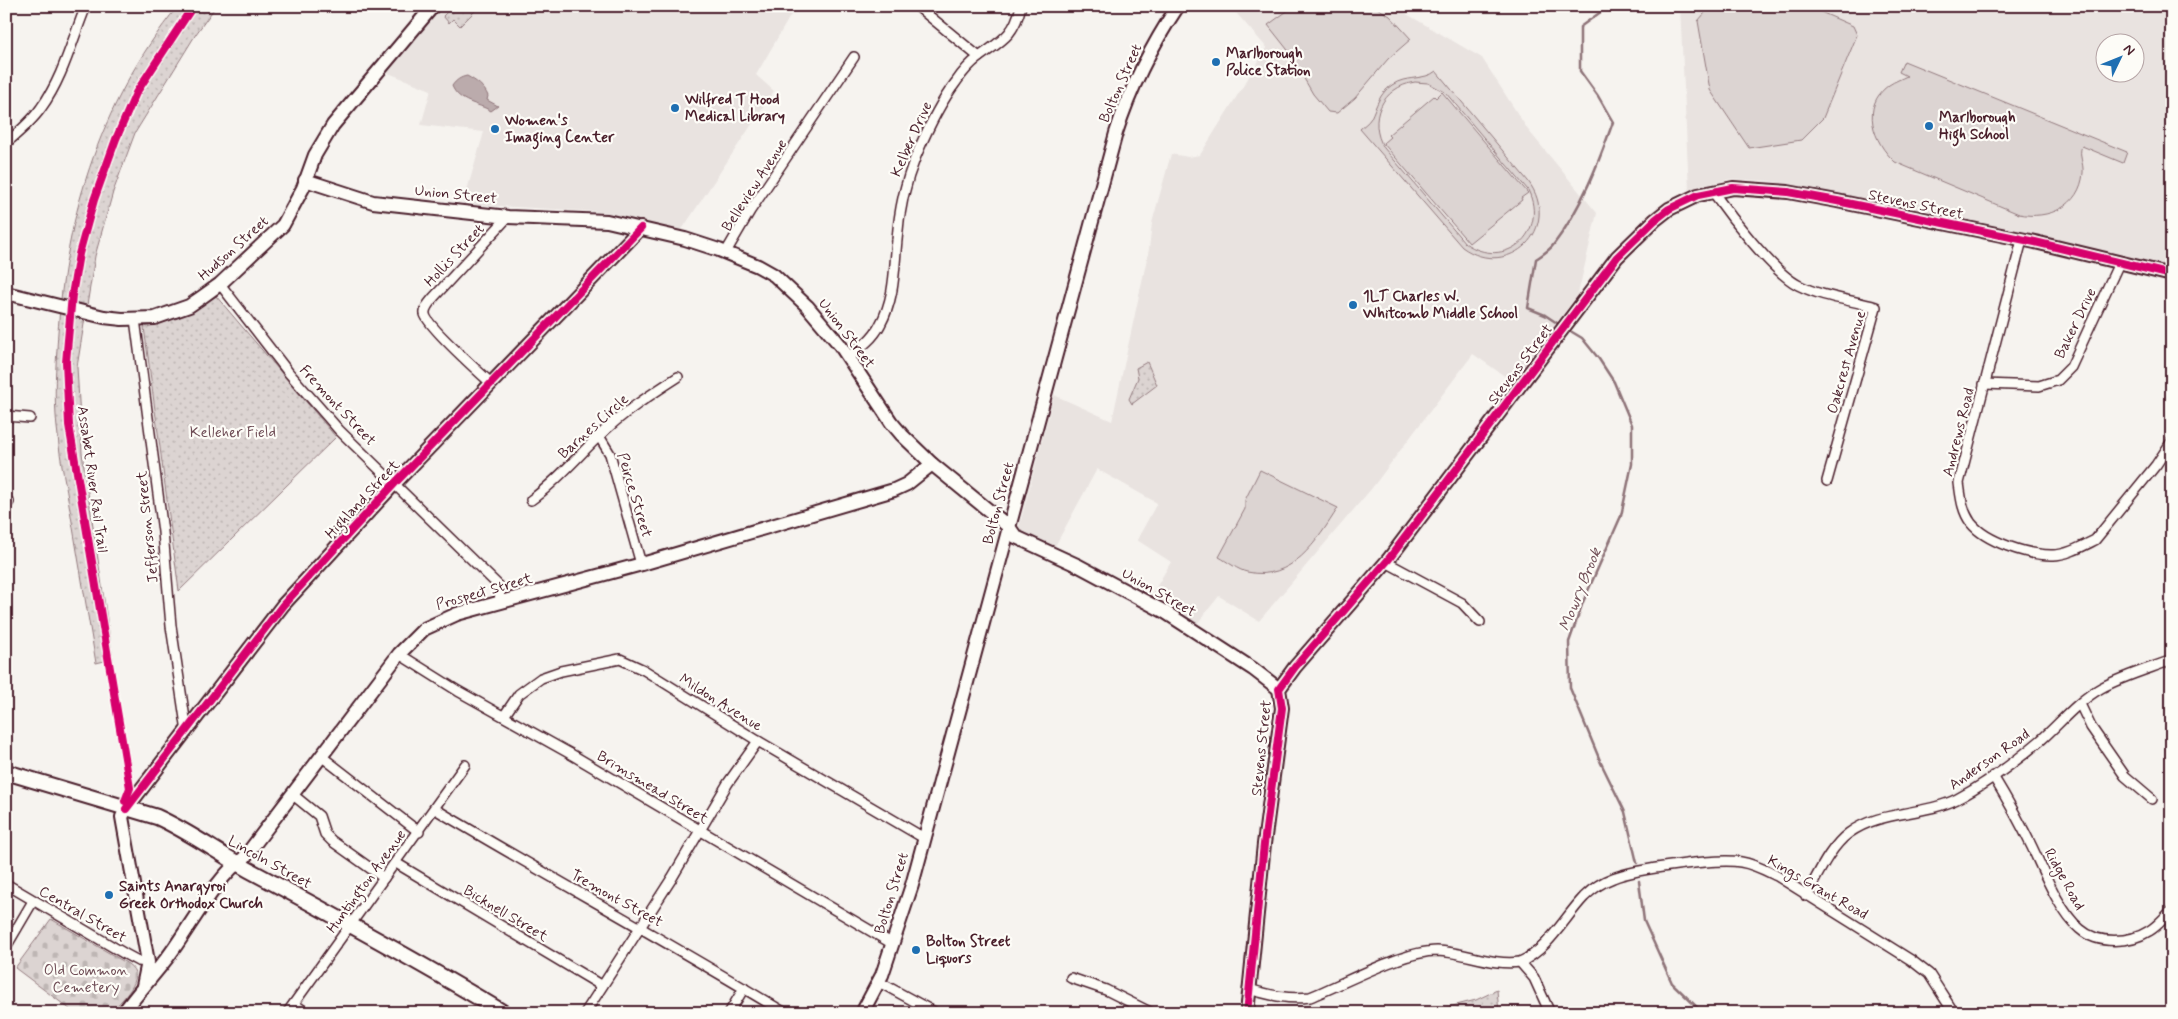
<svg xmlns="http://www.w3.org/2000/svg" width="2178" height="1019" viewBox="0 0 2178 1019" font-family="Mynerve,sans-serif">
	<style>
		.built { fill: #e9e3e0; fill-rule: evenodd }
		.green { fill: #dcd4d2; stroke: #937a7e; fill-rule: evenodd }
		.cemetery { fill: url(#cemetery-stones); stroke: #937a7e }
		.park { fill: url(#park-dots); stroke: #937a7e }
		.water { fill: #bbabac; stroke: #8e7378 }
		.lines { fill: none; stroke-linecap: round; stroke-linejoin: round }
		.stream { stroke: #8e7378; stroke-width: 2.5 }
		.street-casing { stroke: #4a1f2b; stroke-width: 12 }
		.secondary-casing { stroke: #4a1f2b; stroke-width: 16 }
		.primary-casing { stroke: #4a1f2b; stroke-width: 18 }
		.street { stroke: #fdfcf7; stroke-width: 9 }
		.secondary { stroke: #fdfcf7; stroke-width: 12 }
		.primary { stroke: #fdfcf7; stroke-width: 14 }
		.cycleway-casing { stroke: #fdfcf7; stroke-width: 11 }
		.cycleway { stroke: #d6006c; stroke-width: 8 }
		.poi-dot { fill: #1f6fb2; stroke: #fdfcf7; stroke-width: 2 }
		.labels { text-anchor: middle; stroke-width: 4.5; stroke-linejoin: round; paint-order: stroke }
		.poi-label { font-size: 15px; font-weight: bold; fill: #4a1f2b; stroke: #fdfcf7; text-anchor: start }
		.street-label { font-size: 15px; fill: #4a1f2b; stroke: #fdfcf7 }
		.park-label { font-size: 15px; fill: #6e4c55; stroke: #fdfcf7 }
		.water-label { font-size: 16px; font-style: italic; fill: #725058; stroke: #fdfcf7 }
	</style>
	<defs>
		<pattern id="cemetery-stones" width="16" height="16" patternUnits="userSpaceOnUse" patternTransform="scale(1.25)"><rect width="16" height="16" fill="#dcd4d2"/><path d="M2 7V4a2 2 0 0 1 4 0v3zM10 15v-3a2 2 0 0 1 4 0v3z" fill="#beb6b4"/></pattern>
		<pattern id="park-dots" width="8" height="8" patternUnits="userSpaceOnUse" patternTransform="scale(1.25)"><rect width="8" height="8" fill="#dcd4d2"/><path d="M2 2h.1M6 6h.1" fill="none" stroke="#beb6b4" stroke-width="1.8" stroke-linecap="round"/></pattern>
	</defs>
	<rect width="100%" height="100%" fill="#f6f3ef"/>
	<filter id="ink" filterUnits="userSpaceOnUse"><feTurbulence type="fractalNoise" baseFrequency=".02" numOctaves="2"/><feDisplacementMap in="SourceGraphic" scale="10" xChannelSelector="R" yChannelSelector="G"/><feConvolveMatrix kernelMatrix="1 2 1 2 8 2 1 2 1" color-interpolation-filters="sRGB"/></filter>
	<g filter="url(#ink)">
		<g class="built">
			<path d="M440 6H796L756 75 774 91 681 231 602 212 463 204 484 132 421 125 431 90 386 72Z"/>
			<path d="M1230 6H1393L1482 58 1528 130 1597 213 1578 294 1513 382 1473 354 1372 488 1259 621 1219 596 1197 624 1151 596 1171 562 1137 540 1157 503 1097 469 1054 548 1021 532 1019 527 1054 395 1112 421 1149 249 1152 223 1171 154 1188 157 1200 155 1267 48Z"/>
			<path d="M1680 6H2172V270L1963 221 1769 181 1731 179 1689 189ZM2106 42H2136V72H2106Z"/>
		</g>
		<g class="green">
			<path d="M1294 6H1374L1390 16 1411 39 1388 59 1355 98 1337 113 1328 112 1313 94 1287 49 1268 25Z"/>
			<path d="M1711 6H1807L1853 26 1857 35 1823 118 1801 140 1749 148 1710 90 1698 21Z"/>
			<path d="M1904 61 2127 152 2123 163 2082 146C2078 155 2084 163 2083 173 2080 207 2048 220 2019 214L1895 162C1873 142 1860 106 1889 85 1895 81 1901 79 1907 76L1899 72Z"/>
			<path d="M1436 71 1528 181C1563 228 1509 281 1462 247L1360 129C1363 126 1369 122 1371 118 1377 105 1379 94 1392 85 1406 75 1424 81 1436 71ZM1415 82 1428 83 1445 92 1528 190C1549 233 1505 271 1465 243L1384 148C1367 120 1382 87 1415 82Z"/>
			<path d="M1442 92 1528 193 1521 198 1522 200 1469 243 1383 143 1390 137 1388 135 1434 96 1436 98Z"/>
			<path d="M1260 470 1338 508C1317 541 1292 582 1247 572 1238 570 1228 562 1219 557L1245 509V500Z"/>
		</g>
		<path class="cemetery" d="M51 919 128 964C149 978 120 1001 110 1013H75L15 968Z"/>
		<g class="park">
			<path d="M178 6H216L196 34 135 133 113 192 95 256 77 367 82 453 113 659 96 663C87 612 79 561 70 510 66 485 60 460 58 436 54 407 55 377 57 349 63 224 98 104 178 6Z"/>
			<path d="M453 6H480L460 26 453 19 449 23 443 16Z"/>
			<path d="M216 296 336 437 179 591 144 327C171 323 193 310 216 296Z"/>
			<path d="M1147 362 1157 385 1132 404 1129 399 1138 378 1136 368Z"/>
			<path d="M1497 990 1499 1013H1425L1476 1000Z"/>
		</g>
		<path class="water" d="M467 76C476 81 484 86 488 96L487 100 498 106 491 111C478 103 459 103 452 86 456 80 461 77 467 76Z"/>
		<g class="lines">
			<g class="stream">
				<path d="M1557 323 1545 315 1528 308 1536 259C1542 255 1550 250 1554 244 1581 209 1598 164 1613 122L1598 96 1580 71V27L1609 6"/>
				<path d="M1572 332 1582 338 1599 359 1614 382 1632 425V464L1621 516 1583 602 1569 642 1570 688 1601 763 1625 812 1637 863"/>
				<path d="M1639 881 1644 921 1672 983 1703 1013"/>
			</g>
			<defs>
				<g id="street">
					<path d="M917 6 979 57"/>
					<path d="M6 143C18 133 32 121 41 108 63 78 72 40 86 6"/>
					<path d="M1713 192C1730 216 1774 273 1798 285 1822 297 1851 300 1876 307L1827 481"/>
					<path d="M2022 240 1959 483C1961 497 1962 511 1971 523 1986 542 2028 555 2051 555 2065 556 2083 546 2095 540L2156 465 2172 441"/>
					<path d="M726 252 750 211 854 57"/>
					<path d="M220 284 289 373 339 430 499 586 500 603"/>
					<path d="M135 319 163 532 171 626 187 732"/>
					<path d="M848 357C860 348 873 339 880 325 895 298 894 270 897 240 899 211 905 183 916 156 927 130 939 104 956 82 962 73 971 63 979 57 1002 40 1014 36 1021 6"/>
					<path d="M492 384C481 374 426 325 425 314 424 308 430 302 434 297L508 217"/>
					<path d="M1984 384 2039 386 2058 380 2071 367 2119 263"/>
					<path d="M6 416 30 418"/>
					<path d="M599 436 610 454 641 564"/>
					<path d="M531 500C556 482 576 458 598 437 622 413 650 395 678 377"/>
					<path d="M6 502H9"/>
					<path d="M1386 562 1462 603 1480 622"/>
					<path d="M399 654 458 691 569 753 893 944"/>
					<path d="M2080 704 2091 727 2125 776 2152 799"/>
					<path d="M504 716 519 694 541 678 561 671 620 659 644 670 758 741 924 838"/>
					<path d="M321 756 419 832"/>
					<path d="M1993 776C2007 799 2020 822 2032 847 2043 870 2060 913 2080 929 2098 945 2130 943 2149 931 2158 926 2165 917 2172 910"/>
					<path d="M292 794 319 816 325 834 332 841 384 878"/>
					<path d="M435 809C551 878 670 943 785 1013"/>
					<path d="M396 863 602 986"/>
					<path d="M6 884 125 954 138 961 148 962"/>
					<path d="M1806 896C1818 875 1829 848 1849 833 1880 810 1923 816 1957 799 1986 784 2015 762 2041 740 2060 723 2078 701 2101 688 2123 676 2148 669 2172 660"/>
					<path d="M6 947 33 901"/>
					<path d="M1520 962C1548 950 1564 918 1584 897 1592 889 1602 882 1613 878 1635 869 1718 858 1741 862 1754 864 1765 870 1777 876L1911 960 1929 974 1954 1013"/>
					<path d="M1071 978 1106 990 1152 1013"/>
					<path d="M879 982 936 1013"/>
					<path d="M1248 989C1270 995 1288 1000 1310 997 1344 984 1402 951 1437 951 1465 952 1492 966 1520 962L1534 978 1550 1013"/>
					<path d="M294 1004 307 1013"/>
					<path d="M287 1013 465 765"/>
					<path d="M585 1013 672 878 728 783 758 741"/>
					<path d="M729 1013 744 988"/>
				</g>
				<g id="secondary">
					<path d="M305 180 373 202 508 217 607 221 685 239 719 250 758 266 774 275 807 306 840 345 891 422 902 435 932 464 1009 527 1016 537 1079 566 1165 612 1253 669 1279 689"/>
					<path d="M6 293 104 317 122 319 155 318 189 306 202 297 220 284 283 225 303 188 315 155 333 125 433 6"/>
					<path d="M143 986 148 962 122 817 126 809 283 605 395 483 641 228"/>
					<path d="M123 1013C137 994 152 977 167 958 188 931 217 875 244 858L399 654 424 629 457 614 642 564 894 490 907 484 932 464"/>
					<path d="M862 1013 882 975 912 885 1116 133C1130 89 1152 45 1178 6"/>
					<path d="M1247 1013 1264 844 1282 708 1279 689 1295 667 1388 560 1617 257 1655 220 1669 209 1698 195 1733 188 1788 192 1837 201 2035 242 2172 275"/>
				</g>
				<path id="primary" d="M6 772 157 817C190 832 218 853 249 870 335 916 420 962 504 1013"/>
			</defs>
			<use href="#street" class="street-casing"/>
			<use href="#secondary" class="secondary-casing"/>
			<use href="#primary" class="primary-casing"/>
			<use href="#street" class="street"/>
			<use href="#secondary" class="secondary"/>
			<use href="#primary" class="primary"/>
			<defs>
				<g id="cycleway">
					<path d="M125 801 130 788 69 425 66 362 72 295 79 254 94 200 116 139 136 93 193 6"/>
					<path d="M126 809 283 605 395 483 641 228"/>
					<path d="M1247 1013 1264 844 1282 708 1279 689 1295 667 1388 560 1617 257 1655 220 1669 209 1698 195 1733 188 1788 192 1837 201 2035 242 2172 275"/>
				</g>
			</defs>
			<use href="#cycleway" class="cycleway-casing"/>
			<use href="#cycleway" class="cycleway"/>
		</g>
	</g>
	<g class="poi-dot">
		<circle cx="1216" cy="62" r="5"/>
		<circle cx="675" cy="108" r="5"/>
		<circle cx="1929" cy="126" r="5"/>
		<circle cx="495" cy="129" r="5"/>
		<circle cx="1353" cy="305" r="5"/>
		<circle cx="109" cy="895" r="5"/>
		<circle cx="916" cy="950" r="5"/>
	</g>
	<g class="labels">
		<g class="poi-label">
			<text x="1226" y="58">Marlborough<tspan x="1226" dy="17">Police Station</tspan></text>
			<text x="685" y="104">Wilfred T Hood<tspan x="685" dy="17">Medical Library</tspan></text>
			<text x="1939" y="122">Marlborough<tspan x="1939" dy="17">High School</tspan></text>
			<text x="505" y="125">Women's<tspan x="505" dy="17">Imaging Center</tspan></text>
			<text x="1363" y="301">1LT Charles W.<tspan x="1363" dy="17">Whitcomb Middle School</tspan></text>
			<text x="119" y="891">Saints Anargyroi<tspan x="119" dy="17">Greek Orthodox Church</tspan></text>
			<text x="926" y="946">Bolton Street<tspan x="926" dy="17">Liquors</tspan></text>
		</g>
		<g class="street-label">
			<text transform="translate(1120 83) rotate(-66)" y="5">Bolton Street</text>
			<text transform="translate(911 139) rotate(-66)" y="5">Kelber Drive</text>
			<text transform="translate(754 185) rotate(-57)" y="5">Belleview Avenue</text>
			<text transform="translate(456 194) rotate(6)" y="5">Union Street</text>
			<text transform="translate(1916 204) rotate(12)" y="5">Stevens Street</text>
			<text transform="translate(233 248) rotate(-42)" y="5">Hudson Street</text>
			<text transform="translate(454 255) rotate(-47)" y="5">Hollis Street</text>
			<text transform="translate(2075 323) rotate(-64)" y="5">Baker Drive</text>
			<text transform="translate(847 333) rotate(53)" y="5">Union Street</text>
			<text transform="translate(1846 362) rotate(-74)" y="5">Oakcrest Avenue</text>
			<text transform="translate(1520 364) rotate(-53)" y="5">Stevens Street</text>
			<text transform="translate(338 405) rotate(47)" y="5">Fremont Street</text>
			<text transform="translate(593 426) rotate(-42)" y="5">Barnes Circle</text>
			<text transform="translate(1958 432) rotate(-76)" y="5">Andrews Road</text>
			<text transform="translate(93 479) rotate(82)" y="5">Assabet River Rail Trail</text>
			<text transform="translate(635 495) rotate(73)" y="5">Peirce Street</text>
			<text transform="translate(362 499) rotate(-47)" y="5">Highland Street</text>
			<text transform="translate(998 503) rotate(-75)" y="5">Bolton Street</text>
			<text transform="translate(147 527) rotate(-96)" y="5">Jefferson Street</text>
			<text transform="translate(484 591) rotate(-16)" y="5">Prospect Street</text>
			<text transform="translate(1159 592) rotate(30)" y="5">Union Street</text>
			<text transform="translate(721 702) rotate(32)" y="5">Mildon Avenue</text>
			<text transform="translate(1261 748) rotate(-84)" y="5">Stevens Street</text>
			<text transform="translate(1989 759) rotate(-35)" y="5">Anderson Road</text>
			<text transform="translate(653 787) rotate(31)" y="5">Brimsmead Street</text>
			<text transform="translate(270 862) rotate(29)" y="5">Lincoln Street</text>
			<text transform="translate(2065 879) rotate(61)" y="5">Ridge Road</text>
			<text transform="translate(366 881) rotate(-54)" y="5">Huntington Avenue</text>
			<text transform="translate(1818 887) rotate(30)" y="5">Kings Grant Road</text>
			<text transform="translate(891 893) rotate(-73)" y="5">Bolton Street</text>
			<text transform="translate(617 898) rotate(29)" y="5">Tremont Street</text>
			<text transform="translate(506 913) rotate(31)" y="5">Bicknell Street</text>
			<text transform="translate(83 914) rotate(30)" y="5">Central Street</text>
		</g>
		<g class="park-label">
			<text x="233" y="437">Kelleher Field</text>
			<text x="86" y="975">Old Common<tspan x="86" dy="17">Cemetery</tspan></text>
		</g>
		<g class="water-label">
			<text transform="translate(1579 589) rotate(-68)" y="6">Mowry Brook</text>
		</g>
	</g>
	<rect width="2178" height="1019" fill="none" stroke="#fdfcf7" stroke-width="25"/>
	<rect x="12" y="12" width="2153" height="994" fill="none" stroke="#4a1f2b" stroke-width="2" filter="url(#ink)"/>
	<g transform="translate(2120 58) rotate(47)"><circle r="24" fill="#fdfcf7" stroke="#b5a4a5"/>
	<path d="M0-4L9 19L0 12L-9 19Z" fill="#1f6fb2"/>
	<text y="-8" font-size="14" font-weight="bold" text-anchor="middle" fill="#4a1f2b">N</text>
	</g>
</svg>
